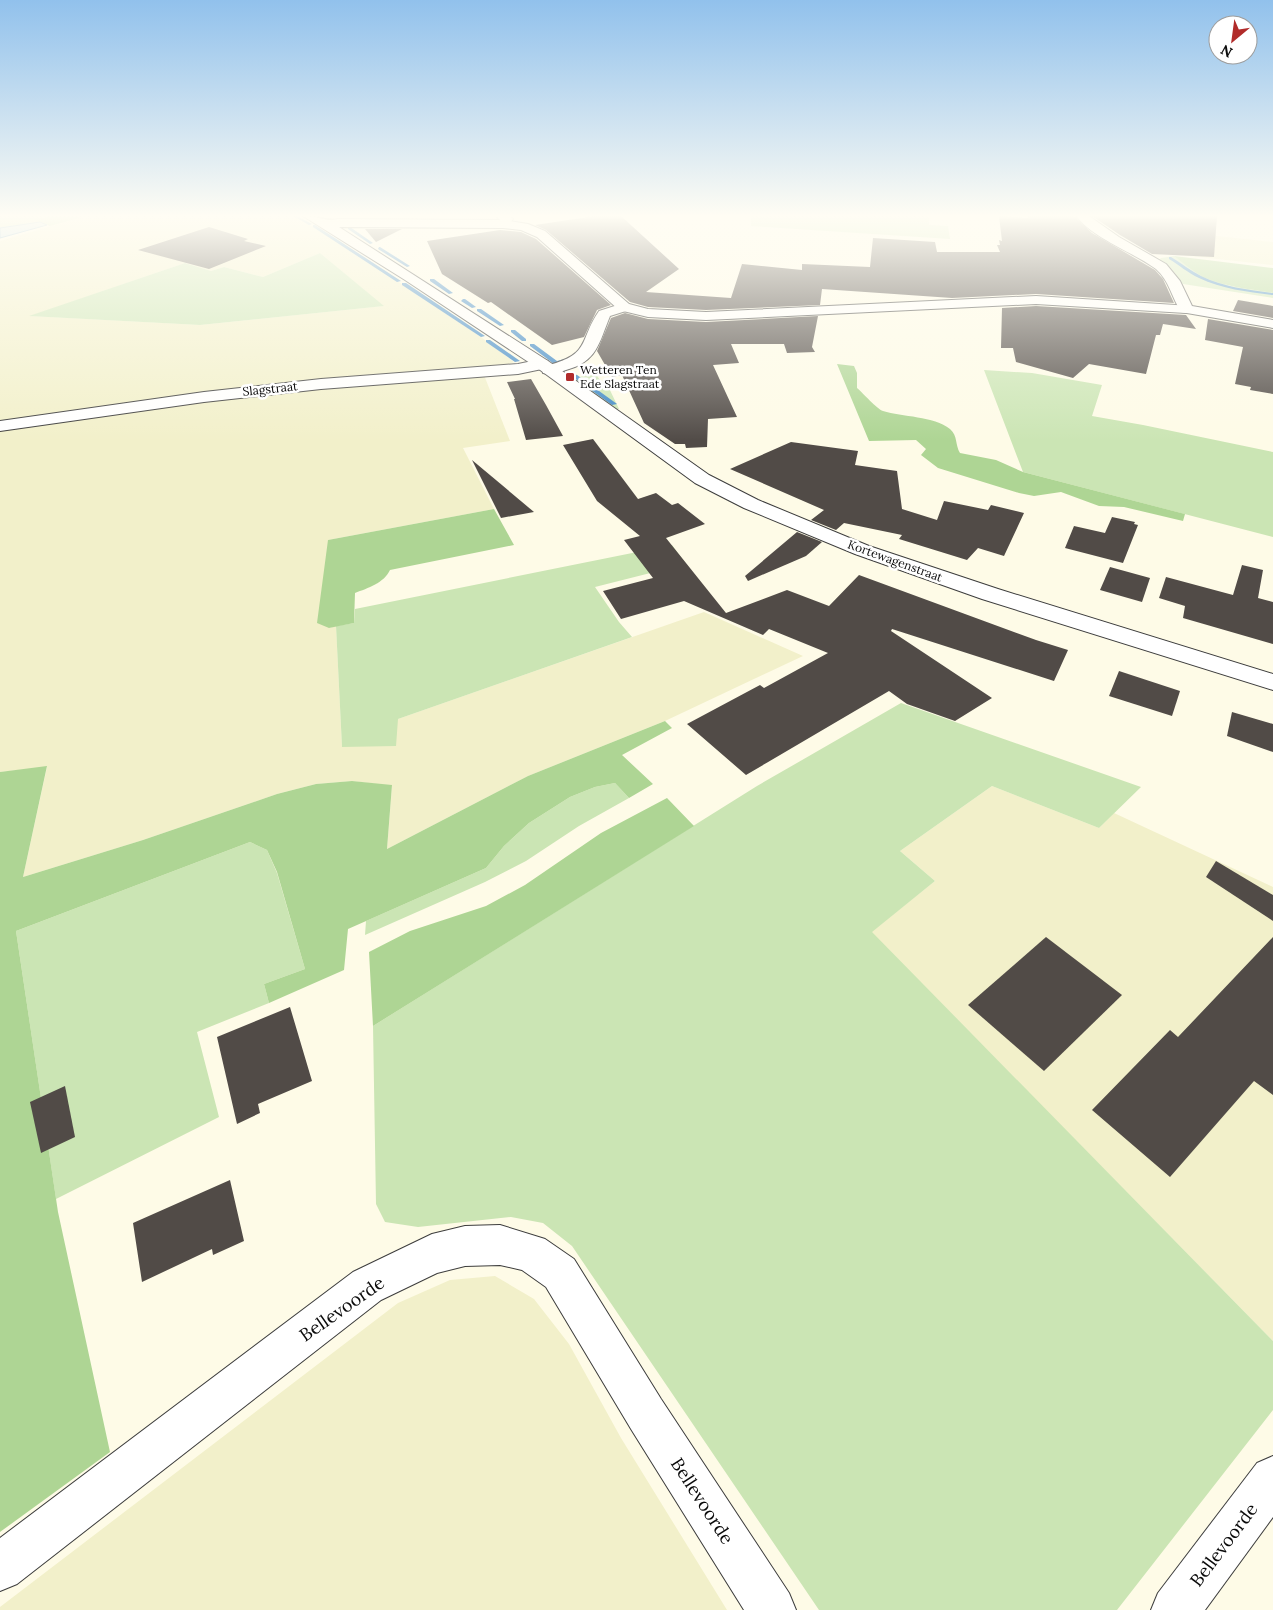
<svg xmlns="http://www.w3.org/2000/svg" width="1273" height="1610" viewBox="0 0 1273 1610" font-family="Lora,serif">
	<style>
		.farmland { fill: #f2f0ca; fill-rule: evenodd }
		.green { fill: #cbe5b4 }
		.forest { fill: #aed594 }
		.water { fill: #afd5f2; stroke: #3a86c6 }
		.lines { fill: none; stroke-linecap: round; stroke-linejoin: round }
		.stream { fill: #3a86c6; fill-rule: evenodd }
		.building { fill: #514b47 }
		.minor-casing { stroke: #3d3d3d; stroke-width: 2 }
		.tertiary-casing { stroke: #3d3d3d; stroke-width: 2 }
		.minor { fill: #fff; fill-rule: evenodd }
		.tertiary { fill: #fff; fill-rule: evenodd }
		.poi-dot { fill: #b12b2a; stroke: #fff; stroke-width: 2 }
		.labels { text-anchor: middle; stroke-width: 5; stroke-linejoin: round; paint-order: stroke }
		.far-poi-label { font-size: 12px; fill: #0a0a0a; stroke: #fff; text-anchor: start }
		.far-street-label { font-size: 12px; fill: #0a0a0a; stroke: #fff }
		.near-street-label { font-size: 18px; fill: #0a0a0a; stroke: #fff }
	</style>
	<rect width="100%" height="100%" fill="#fefbe7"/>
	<g class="farmland">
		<path d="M86 216H290L314 227 360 256 481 337 514 362 505 366 398 373 216 391 0 422V241ZM320 253 383 306 200 325 31 316 185 263 211 271 224 267 263 277Z"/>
		<path d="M1153 229 1273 242V265L1172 254Z"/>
		<path d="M484 375 510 441 463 448 494 509 328 540 329 628 336 626 342 747 398 719 704 612 803 656 665 721 528 776 387 849 392 786 352 781 316 784 277 794 143 840 23 877 47 767 0 772V430L140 409 304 390Z"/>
		<path d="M992 786 1099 828 1114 813 1273 887V1341L871 932 935 881 900 851Z"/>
		<path d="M495 1276 534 1299 569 1344 621 1438 727 1610H0V1607L398 1303 450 1280Z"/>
	</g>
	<g class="green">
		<path d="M0 216H50L37 219 40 222 0 228Z"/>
		<path d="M751 216H929V225L948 226 950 239 751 226Z"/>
		<path d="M320 253 384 306 200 325 29 316 185 263 211 271 224 267 263 277Z"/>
		<path d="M1174 256 1189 267 1229 286 1273 293V298L1183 284 1159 260 1161 258Z"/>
		<path d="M588 367H591L602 383 608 386 619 409H616L565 372 572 371 580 377 592 373 584 368Z"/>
		<path d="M984 370 1032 373 1102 385 1092 416 1143 425 1273 452V537L1023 472Z"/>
		<path d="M672 545 686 564 595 587 619 622 632 637 398 719 396 746 342 747 336 626 354 623 355 609Z"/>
		<path d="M901 703 1141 787 1099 828 992 786 900 851 935 881 872 932 1273 1341V1410L1117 1610H819L572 1246 543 1223 511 1217 418 1227 385 1222 376 1204 373 1026 757 786Z"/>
		<path d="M615 783 629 798 579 826 526 861 485 882 365 935 366 921 486 868 504 846 529 823 570 797 595 787Z"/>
		<path d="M250 842 267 850 277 873 305 969 264 984 269 1003 197 1032 219 1117 56 1199 16 931Z"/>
	</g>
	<g class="forest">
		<path d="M50 216H86L50 226 38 221 37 219Z"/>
		<path d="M1174 256 1273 268V293C1250 289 1225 287 1203 277 1193 271 1183 263 1174 256Z"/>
		<path d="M837 364 854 366 857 373V388C863 393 877 409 883 411 902 417 934 416 950 429 958 436 955 445 960 453L996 460 1023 472 1185 514 1183 521 1124 507 1099 506 1061 492 1034 496 1019 493 938 468 921 455 926 449 916 440 869 441Z"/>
		<path d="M494 509 514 545 390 570C384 583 368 588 355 593L354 623 329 628 317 623 328 540Z"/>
		<path d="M665 721 672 728 622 755 653 784 629 798 615 783 595 787 570 797 529 823 504 846 486 868 348 929 344 970 269 1003 264 984 305 969 277 872 267 850 250 842 16 931 58 1212 110 1452 0 1532V772L47 766 23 877 143 840 277 794 316 784 352 781 392 785 387 849 528 776Z"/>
		<path d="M667 798 694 826 373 1026 369 952 410 931 486 906 525 885 601 833Z"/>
	</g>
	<path class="water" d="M40 222 47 225 0 238V228Z"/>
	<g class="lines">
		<g class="stream">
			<path d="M293 216H297L312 224 309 225Z"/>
			<path d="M313 225H315L401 281 397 282 313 227Z"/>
			<path d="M348 227H350L373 243 370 244 348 229Z"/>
			<path d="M379 247H380L410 266 407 267 378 249Z"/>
			<path d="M1169 257H1171C1181 263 1191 271 1201 276 1223 287 1249 290 1273 293V295C1248 292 1222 289 1199 278 1188 273 1179 265 1169 259Z"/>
			<path d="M430 279H434L453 293 449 294 430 281Z"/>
			<path d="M402 283H406L485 336 481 337 402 285Z"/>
			<path d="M463 299H465L476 307 472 308 461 301Z"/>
			<path d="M479 309H481L504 325 500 326 477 311V309Z"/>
			<path d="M511 330H515L526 339V341H522L511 332Z"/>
			<path d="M486 340H490L520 361 515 362 486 342Z"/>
			<path d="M530 344H534L557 361 568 358 571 360 554 364 530 346Z"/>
			<path d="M573 375H577L617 404 612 405 573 377Z"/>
		</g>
	</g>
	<g class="building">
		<path d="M595 216H621L679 269 646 292 731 298 742 264 802 270V264L870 267 873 238 935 242 937 252H1000L997 245H1000L999 240 1002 241 999 216 1028 218 1027 216H1074L1092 233 1155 270 1163 279 1174 303 1036 294 952 298 822 289 820 305 706 310 648 307 630 302 546 230 535 225Z"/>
		<path d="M1092 216H1217L1214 257 1152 254 1120 235Z"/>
		<path d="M209 227 248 239 244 241 266 246 209 269 138 250Z"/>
		<path d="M365 229H402L376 242Z"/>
		<path d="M500 230 521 232 536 239 611 305 597 310 584 337 552 345 491 302 488 303 442 274 427 241Z"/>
		<path d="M1238 300 1273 306V318L1233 311Z"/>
		<path d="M1036 306 1186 315 1196 329 1163 324 1160 335H1156L1146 374 1089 364 1073 378 1016 362 1013 348H1001L1002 308Z"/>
		<path d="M625 313 648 319 706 322 818 316 812 347 815 352 787 353 784 344H731L739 363 713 365 737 417 708 419 707 447 686 448 685 444H675L644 423 622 375 612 377 597 351 611 318Z"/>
		<path d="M1208 319 1273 330V394L1250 390 1251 387 1235 384 1243 347 1205 340Z"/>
		<path d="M531 379 546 405 563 436 526 440 514 399H515L507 382Z"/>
		<path d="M593 439 638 499 656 493 672 505 678 503 705 524 666 538 726 613 787 590 829 606 859 575 1036 640 1068 650 1054 681 892 629 891 631 992 698 955 721 907 704 889 691 746 775 687 724 760 685 764 688 828 653 769 629 763 635 684 601 621 619 603 591 653 578 624 540 640 536 597 501 563 445Z"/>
		<path d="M791 442 858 451 855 465 897 471 902 509 937 520 944 501 988 510 991 505 1024 513 1004 556 978 548 967 560 899 539 902 535 844 523 836 530 811 520 824 510 730 469Z"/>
		<path d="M472 460 534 512 501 518Z"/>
		<path d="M1112 517 1135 522 1134 524 1138 525 1123 563 1065 548 1074 526 1105 533Z"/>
		<path d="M797 532 822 542 806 556 748 581 745 576Z"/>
		<path d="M1242 565 1263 570 1258 598 1273 602V644L1183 618 1185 606 1159 598 1166 577 1233 595Z"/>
		<path d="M1110 567 1150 578 1142 602 1100 590Z"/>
		<path d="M1119 671 1180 691 1172 716 1109 696Z"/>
		<path d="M1232 712 1273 724V752L1227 736Z"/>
		<path d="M1216 861 1273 895V921L1206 877Z"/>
		<path d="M1046 937 1122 995 1044 1071 968 1005Z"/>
		<path d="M1273 937V1095L1254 1081 1170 1177 1092 1110 1170 1030 1178 1037Z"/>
		<path d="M290 1007 312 1081 258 1104 260 1113 237 1124 217 1037Z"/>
		<path d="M65 1086 75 1137 41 1153 30 1102Z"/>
		<path d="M230 1180 244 1241 213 1255 212 1249 142 1282 133 1223Z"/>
	</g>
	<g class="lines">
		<defs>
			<g id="minor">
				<path d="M496 216H510L513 219 507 227 503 228 497 224 500 220Z"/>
				<path d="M1076 216H1089L1119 237 1166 264 1180 281 1192 306 1273 320V328L1181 312C1172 298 1169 280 1156 269 1133 252 1094 239 1076 216Z"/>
				<path d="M624 303 629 304 631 307 629 310 610 316C599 343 597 362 566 370 558 373 551 375 543 373L542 369 518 374 321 389 204 402 0 431V421L204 392 321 379 518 364 542 359 548 361 549 365C591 354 579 340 599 311Z"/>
				<path d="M500 1225 545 1239 574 1259 661 1399 789 1593 796 1610H744L631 1429 546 1287 522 1270 500 1265 465 1266 437 1273 381 1300 17 1584 0 1591V1538L353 1272 432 1234 465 1226Z"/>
				<path d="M1273 1456V1517L1205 1610H1151L1158 1593 1257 1463Z"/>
			</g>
			<path id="tertiary" d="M303 216C317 215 326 222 338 219L503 220 528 224 545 231 629 304 648 309 706 312 1036 296 1191 306 1193 309 1191 312 1186 313 1036 304 706 320 648 317 619 310 537 237 521 230 503 228 339 227 548 361 709 475 758 500 869 546 998 589 1273 674V690L982 599 855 554 744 508 695 483 536 367 405 280Z"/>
		</defs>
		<use href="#minor" class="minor-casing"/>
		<use href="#tertiary" class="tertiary-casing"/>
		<use href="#minor" class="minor"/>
		<use href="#tertiary" class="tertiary"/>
	</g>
	<linearGradient id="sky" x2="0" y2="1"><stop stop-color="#91c1ec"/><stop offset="0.49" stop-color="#fffdf4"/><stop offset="1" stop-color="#fffdf4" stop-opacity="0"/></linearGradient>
	<rect width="1273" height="441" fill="url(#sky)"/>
	<rect class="poi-dot" x="565" y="372" width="10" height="10" rx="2.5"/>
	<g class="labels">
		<g class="far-poi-label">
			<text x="580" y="374">Wetteren Ten<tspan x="580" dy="14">Ede Slagstraat</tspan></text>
		</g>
		<g class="far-street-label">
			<text transform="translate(270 389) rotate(-6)" y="4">Slagstraat</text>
			<text transform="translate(895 561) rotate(20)" y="4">Kortewagenstraat</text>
		</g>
		<g class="near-street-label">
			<text transform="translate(342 1309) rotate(-35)" y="6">Bellevoorde</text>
			<text transform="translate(702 1501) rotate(57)" y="6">Bellevoorde</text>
			<text transform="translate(1224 1545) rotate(-53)" y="6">Bellevoorde</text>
		</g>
	</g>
	<g transform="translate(1233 40) rotate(209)"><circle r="24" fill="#ffffff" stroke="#9d9d9d"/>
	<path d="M0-4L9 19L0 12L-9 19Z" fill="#b12b2a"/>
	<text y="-8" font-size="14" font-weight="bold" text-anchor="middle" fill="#0a0a0a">N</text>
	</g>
</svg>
